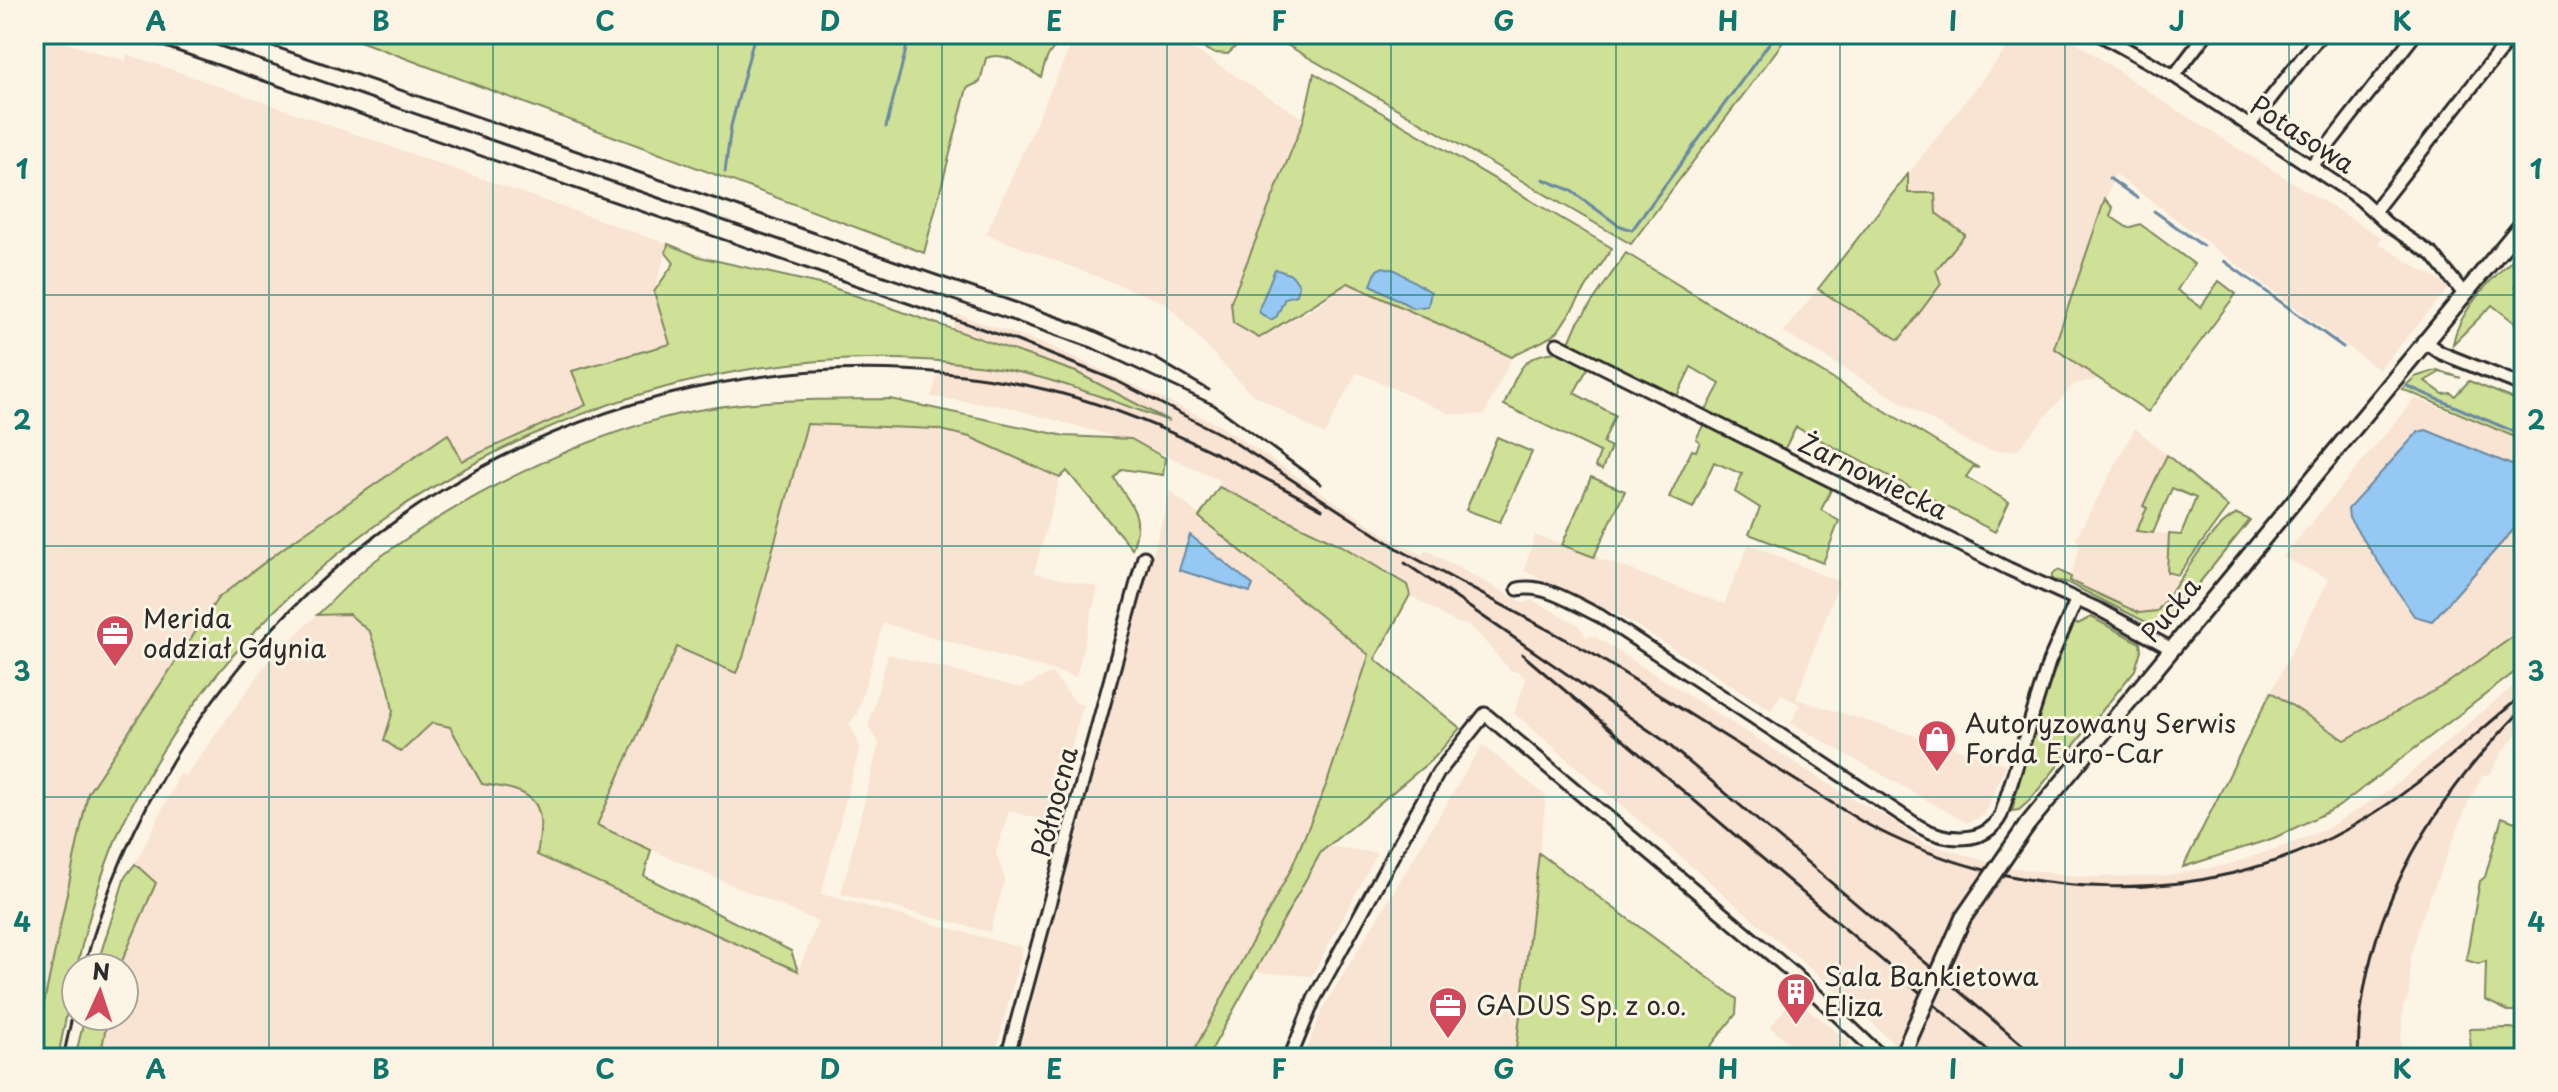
<svg xmlns="http://www.w3.org/2000/svg" width="2558" height="1092" viewBox="0 0 2558 1092" font-family="'Playpen Sans',sans-serif">
	<style>
		.built { fill: #f9e3d2 }
		.green { fill: #cfe196; stroke: #7d8660; stroke-width: 2 }
		.water { fill: #95c8f2; stroke: #6b89a2; stroke-width: 2 }
		.lines { fill: none; stroke-linecap: round; stroke-linejoin: round }
		.stream { stroke: #6b89a2; stroke-width: 3 }
		.minor-casing { stroke: #2b2b2b; stroke-width: 17 }
		.tertiary-casing { stroke: #2b2b2b; stroke-width: 20 }
		.minor { stroke: #fcf5e5; stroke-width: 11 }
		.tertiary { stroke: #fcf5e5; stroke-width: 14 }
		.rail { stroke: #2b2b2b; stroke-width: 3 }
		.tertiary-bridge-casing { stroke: #2b2b2b; stroke-width: 20; stroke-linecap: butt }
		.tertiary-bridge { stroke: #fcf5e5; stroke-width: 14 }
		.grid { fill: none; stroke: #0f766e; stroke-width: 2; stroke-opacity: 0.55 }
		.labels { text-anchor: middle; stroke-width: 6; stroke-linejoin: round; paint-order: stroke }
		.street-label { font-size: 26px; fill: #2b2b2b; stroke: #fcf5e5 }
		.poi-label { font-size: 26px; fill: #2b2b2b; stroke: #fcf5e5; text-anchor: start }
		.neatline { fill: none; stroke: #0f766e; stroke-width: 3 }
		.grid-label { font-size: 26px; text-anchor: middle; font-weight: bold; fill: #0f766e }
	</style>
	<rect width="100%" height="100%" fill="#fcf5e5"/>
	<filter id="ink" filterUnits="userSpaceOnUse"><feTurbulence type="fractalNoise" baseFrequency=".0125" numOctaves="2"/><feDisplacementMap in="SourceGraphic" scale="16" xChannelSelector="R" yChannelSelector="G"/><feConvolveMatrix kernelMatrix="1 2 1 2 8 2 1 2 1" color-interpolation-filters="sRGB"/></filter>
	<g filter="url(#ink)">
		<g class="built">
			<path d="M34 34 126 61 127 54 668 244 654 292 670 344 573 371 587 405 462 462 448 434 290 543 218 598 88 793 44 1003 34 1004Z"/>
			<path d="M1076 34H1169L1304 119 1231 302 1233 323 1260 337 1313 309 1348 283 1512 357 1484 415 1450 414 1357 372 1324 435 1248 391 1166 303 986 234Z"/>
			<path d="M2018 34H2064L2164 102 2382 238 2378 243 2450 287 2379 370 2115 174 2054 347 2099 379 2074 384 2017 450 1995 451 1973 445 1783 332 1818 289 1899 340 1936 270 1964 235 1908 193V174Z"/>
			<path d="M957 314 1050 346 1219 425 1389 537 1422 555 1426 550 1524 603 1532 600 1579 625 1586 637 1594 636 1848 796 1891 819 1922 842 2001 866 2083 877 2162 876 2227 865 2293 843 2326 829 2392 788 2524 677V726L2502 752 2491 773 2483 776 2469 801 2420 922 2410 960V994L2403 1006 2400 1058H1909L1863 1014 1514 713 1526 679 1519 672 1511 671 1470 625 1456 623 1410 595 1407 585 1342 546 1219 487 1221 481 1144 445 1008 407 931 397Z"/>
			<path d="M2415 398 2524 441V629L2446 684 2345 740 2271 692 2329 579 2283 557Z"/>
			<path d="M807 424 937 429 970 437 1060 478 1034 573 1098 587 1076 677 883 623 857 714 849 724 860 746 821 894 1023 948 994 1058H100L108 1016H124V968H119L155 883 135 864 180 774 186 776 269 660 317 615 349 614 370 632 393 711 384 740 422 735 432 723 450 727 482 784 512 788 530 797 543 821 537 856 798 971 818 922 597 826 677 647 736 672 744 658Z"/>
			<path d="M2135 428 2167 455 2143 505 2148 508 2137 531 2169 534 2167 572 2182 582 2157 611 2139 613 2070 581 2080 545 2076 538Z"/>
			<path d="M1170 491 1369 655 1327 783 1291 869 1190 1058H1107L1109 1049 1019 1050Z"/>
			<path d="M1535 535 1724 604 1749 544 1839 582 1796 699 2006 764 1984 815 1967 823 1791 723 1800 705 1781 694 1771 710 1621 616 1524 571Z"/>
			<path d="M888 654 1021 688 1052 673 1076 703 1083 705 1051 822 1009 811 996 853 1005 879 990 932 841 894 879 743 868 727Z"/>
			<path d="M1482 745 1546 796 1515 1058H1303L1323 1008Z"/>
			<path d="M1327 846 1377 853 1312 976 1254 972 1321 852Z"/>
			<path d="M1794 998 1851 1043 1846 1046 1854 1058H1809L1770 1027Z"/>
		</g>
		<g class="green">
			<path d="M341 34H1076C1053 47 1048 48 1041 77 1023 68 1007 50 986 58L980 82 967 88 924 253Z"/>
			<path d="M1178 34H1235L1236 46 1228 54 1213 53Z"/>
			<path d="M1268 34H1789L1631 244Z"/>
			<path d="M1314 73 1612 248 1558 331C1544 344 1527 346 1512 357L1348 283 1259 338 1233 323 1231 302 1304 119Z"/>
			<path d="M1908 174V193H1935L1936 213 1965 235 1936 270 1941 284 1899 340 1818 289Z"/>
			<path d="M2105 199 2113 208 2110 216 2128 228 2140 224 2194 264 2177 290 2201 307 2219 281 2236 294 2148 412 2054 348Z"/>
			<path d="M668 244 700 257 828 286 1076 372 1169 421C1109 400 1048 375 985 366 644 318 271 511 123 823 91 891 72 985 58 1058H34V1004L44 1003 88 793 218 598 290 543 448 434 462 461 586 405 572 371 670 344 654 292 674 263 666 253Z"/>
			<path d="M2524 250V276L2515 286 2524 294V330L2492 305 2453 344C2459 309 2497 272 2524 250Z"/>
			<path d="M1626 253 1979 468 1973 467 1966 477 2009 502 1995 532 1796 427 1784 450 1704 414 1720 384 1691 367 1675 400 1568 345 1577 324Z"/>
			<path d="M1560 352 1589 366 1574 393 1615 415 1603 443 1611 447 1602 470 1595 467 1600 452 1504 405C1518 373 1520 353 1560 352Z"/>
			<path d="M2437 370 2461 378 2440 372 2425 381 2443 394 2451 393 2455 396 2469 381 2524 403V441L2402 389 2415 377Z"/>
			<path d="M890 399 1065 436 1131 439 1165 458 1163 475 1122 469 1114 478C1132 507 1145 515 1132 549L1067 471 1060 478 970 437 937 429 807 424 743 658 736 673 677 647 597 825 651 850 644 876 791 951 798 971 537 855C547 800 536 791 482 784L450 727 432 723 401 752 384 740 393 711 389 689 370 632 349 614 317 615C338 596 357 573 380 557 464 496 578 438 679 414 748 398 819 400 890 399Z"/>
			<path d="M1705 422 1833 486 1821 510 1839 521 1823 563 1749 534 1760 508 1735 492 1742 474 1714 462 1693 508 1669 497 1692 450 1696 451 1700 442 1696 439Z"/>
			<path d="M1497 437 1532 452 1500 522 1466 510Z"/>
			<path d="M2167 455 2228 507 2178 575 2167 572 2169 534 2181 535 2196 498 2172 488 2153 533 2136 531 2147 508 2143 506Z"/>
			<path d="M1591 477 1625 491 1594 557 1562 545Z"/>
			<path d="M1219 487 1342 546 1407 585 1410 595 1375 659 1460 728 1435 757 1321 852 1207 1058H1190L1291 869 1327 783 1369 655 1199 517Z"/>
			<path d="M2237 514 2250 520 2166 624 2154 626 2066 582 2052 580V574L2058 570 2071 577 2070 581 2139 613 2157 611C2181 583 2207 529 2237 514Z"/>
			<path d="M2091 617 2140 643 2141 650 2135 670 2030 800 2019 810 2012 811 2030 738 2072 623 2078 624Z"/>
			<path d="M2524 629V665L2338 807 2274 838 2183 867 2271 692 2345 740 2446 684Z"/>
			<path d="M2524 811V1011H2508L2485 1000 2486 961 2478 964 2466 960 2480 881 2485 877 2502 817 2515 822Z"/>
			<path d="M1539 853 1737 999 1736 1014 1701 1058H1515Z"/>
			<path d="M135 864 156 883 119 968H96L125 877Z"/>
			<path d="M85 1016H108L100 1058H75Z"/>
			<path d="M2511 1028 2524 1031V1058H2472L2469 1029Z"/>
		</g>
		<g class="water">
			<path d="M1383 267 1395 270 1431 292 1428 306 1413 308 1371 285 1377 270Z"/>
			<path d="M1275 269 1292 275 1299 285 1297 295 1285 298 1277 316 1271 320 1260 313 1259 309Z"/>
			<path d="M2426 430 2524 470V518L2432 621 2414 616 2349 518 2348 509 2418 432Z"/>
			<path d="M1190 535 1253 585 1250 592 1179 570Z"/>
		</g>
		<g class="lines">
			<g class="stream">
				<path d="M886 127 910 34"/>
				<path d="M725 172 731 126 755 34"/>
				<path d="M2109 178 2137 198"/>
				<path d="M1543 179 1570 190 1618 225 1632 230 1776 34"/>
				<path d="M2154 211 2203 246"/>
				<path d="M2224 261 2343 347"/>
				<path d="M2407 386 2524 436"/>
			</g>
			<defs>
				<g id="minor">
					<path d="M2099 34 2174 76 2360 199 2387 224 2433 255 2464 294"/>
					<path d="M2174 76 2206 34"/>
					<path d="M2249 126 2321 34"/>
					<path d="M2312 166 2415 34"/>
					<path d="M2375 210 2513 34"/>
					<path d="M2423 341 2441 353 2524 386"/>
					<path d="M1557 344 2009 569 2102 611 2170 648"/>
					<path d="M1518 589C1545 583 1576 605 1600 616L1920 827C1946 841 1985 846 2001 815L2049 662 2076 601"/>
					<path d="M1007 1058 1144 557"/>
					<path d="M1290 1058 1314 999 1438 773 1485 714 1793 973 1883 1058"/>
				</g>
				<path id="tertiary" d="M2027 825 2524 222"/>
			</defs>
			<use href="#minor" class="minor-casing"/>
			<use href="#tertiary" class="tertiary-casing"/>
			<use href="#minor" class="minor"/>
			<use href="#tertiary" class="tertiary"/>
			<g class="rail">
				<path d="M128 34 1017 341 1117 381 1226 437 1400 550 1593 654 1861 821C2009 903 2201 912 2351 827 2414 792 2468 740 2524 694"/>
				<path d="M185 34 1092 348 1214 405 1321 484"/>
				<path d="M238 34 1081 325 1155 358 1209 390"/>
				<path d="M1405 563 1663 740 2038 1058"/>
				<path d="M1522 654 1997 1058"/>
				<path d="M84 968C195 556 612 300 1030 386 1134 408 1229 458 1322 509"/>
				<path d="M63 1058 76 999"/>
				<path d="M2358 1058C2359 920 2429 803 2524 708"/>
			</g>
			<defs>
				<path id="tertiary-bridge" d="M1901 1058 1963 918 2027 825"/>
			</defs>
			<use href="#tertiary-bridge" class="tertiary-bridge-casing"/>
			<use href="#tertiary-bridge" class="tertiary-bridge"/>
		</g>
	</g>
	<path class="grid" d="M269 34V1058M493 34V1058M718 34V1058M942 34V1058M1167 34V1058M1391 34V1058M1616 34V1058M1840 34V1058M2065 34V1058M2289 34V1058M34 295H2524M34 546H2524M34 797H2524"/>
	<defs>
		<symbol id="office-pin" viewBox="-11 -11 22 30"><path d="M0 17L-7.5 6A9.5 9.5 0 1 1 7.5 6Z" fill="#d1495b" stroke="#fcf5e5"/><path d="M-6-3h4V-5.5h4V-3h4V5H-6ZM-1-4.5V-3h2v-1.5ZM-6 0V1H6V0Z" fill="#fff"/></symbol>
		<symbol id="shop-pin" viewBox="-11 -11 22 30"><path d="M0 17L-7.5 6A9.5 9.5 0 1 1 7.5 6Z" fill="#d1495b" stroke="#fcf5e5"/><path d="M-5-2.5h2.3a2.7 3.5 0 0 1 5.4 0H5L5.5 6h-11ZM-1.5-2.5h3a1.5 2.3 0 0 0-3 0Z" fill="#fff"/></symbol>
		<symbol id="building-pin" viewBox="-11 -11 22 30"><path d="M0 17L-7.5 6A9.5 9.5 0 1 1 7.5 6Z" fill="#d1495b" stroke="#fcf5e5"/><path d="M-4-6H4V6H1V3H-1V6H-4ZM-2.5-4.3h1.7v1.8h-1.7ZM.8-4.3h1.7v1.8H.8ZM-2.5-1h1.7V.8h-1.7ZM.8-1h1.7V.8H.8Z" fill="#fff"/></symbol>
	</defs>
	<g fill-rule="evenodd">
		<use href="#office-pin" x="93" y="612" width="44" height="60"/>
		<use href="#shop-pin" x="1915" y="717" width="44" height="60"/>
		<use href="#building-pin" x="1774" y="970" width="44" height="60"/>
		<use href="#office-pin" x="1426" y="984" width="44" height="60"/>
	</g>
	<g class="labels">
		<g class="street-label">
			<text transform="translate(2302 135) rotate(33)" y="9">Potasowa</text>
			<text transform="translate(1873 477) rotate(26)" y="9">Żarnowiecka</text>
			<text transform="translate(2171 610) rotate(-50)" y="9">Pucka</text>
			<text transform="translate(1055 802) rotate(-75)" y="9">Północna</text>
		</g>
		<g class="poi-label">
			<text x="143" y="628">Merida<tspan x="143" dy="30">oddział Gdynia</tspan></text>
			<text x="1965" y="733">Autoryzowany Serwis<tspan x="1965" dy="30">Forda Euro-Car</tspan></text>
			<text x="1824" y="986">Sala Bankietowa<tspan x="1824" dy="30">Eliza</tspan></text>
			<text x="1476" y="1015">GADUS Sp. z o.o.</text>
		</g>
	</g>
	<rect width="2558" height="1092" fill="none" stroke="#fcf5e5" stroke-width="88"/>
	<g transform="translate(100 992) rotate(3)"><circle r="38" fill="#fcf5e5" stroke="#a8a49b" stroke-width="2"/>
	<path d="M0-6L14 30L0 20L-14 30Z" fill="#d1495b"/>
	<text y="-12" font-size="22" font-weight="bold" text-anchor="middle" fill="#2b2b2b">N</text>
	</g>
	<rect x="44" y="44" width="2470" height="1004" class="neatline"/>
	<g class="grid-label">
		<text x="156" y="31">A</text>
		<text x="381" y="31">B</text>
		<text x="605" y="31">C</text>
		<text x="830" y="31">D</text>
		<text x="1054" y="31">E</text>
		<text x="1279" y="31">F</text>
		<text x="1504" y="31">G</text>
		<text x="1728" y="31">H</text>
		<text x="1953" y="31">I</text>
		<text x="2177" y="31">J</text>
		<text x="2402" y="31">K</text>
		<text x="22" y="179">1</text>
		<text x="2536" y="179">1</text>
		<text x="22" y="430">2</text>
		<text x="2536" y="430">2</text>
		<text x="22" y="681">3</text>
		<text x="2536" y="681">3</text>
		<text x="22" y="932">4</text>
		<text x="2536" y="932">4</text>
		<text x="156" y="1079">A</text>
		<text x="381" y="1079">B</text>
		<text x="605" y="1079">C</text>
		<text x="830" y="1079">D</text>
		<text x="1054" y="1079">E</text>
		<text x="1279" y="1079">F</text>
		<text x="1504" y="1079">G</text>
		<text x="1728" y="1079">H</text>
		<text x="1953" y="1079">I</text>
		<text x="2177" y="1079">J</text>
		<text x="2402" y="1079">K</text>
	</g>
</svg>
